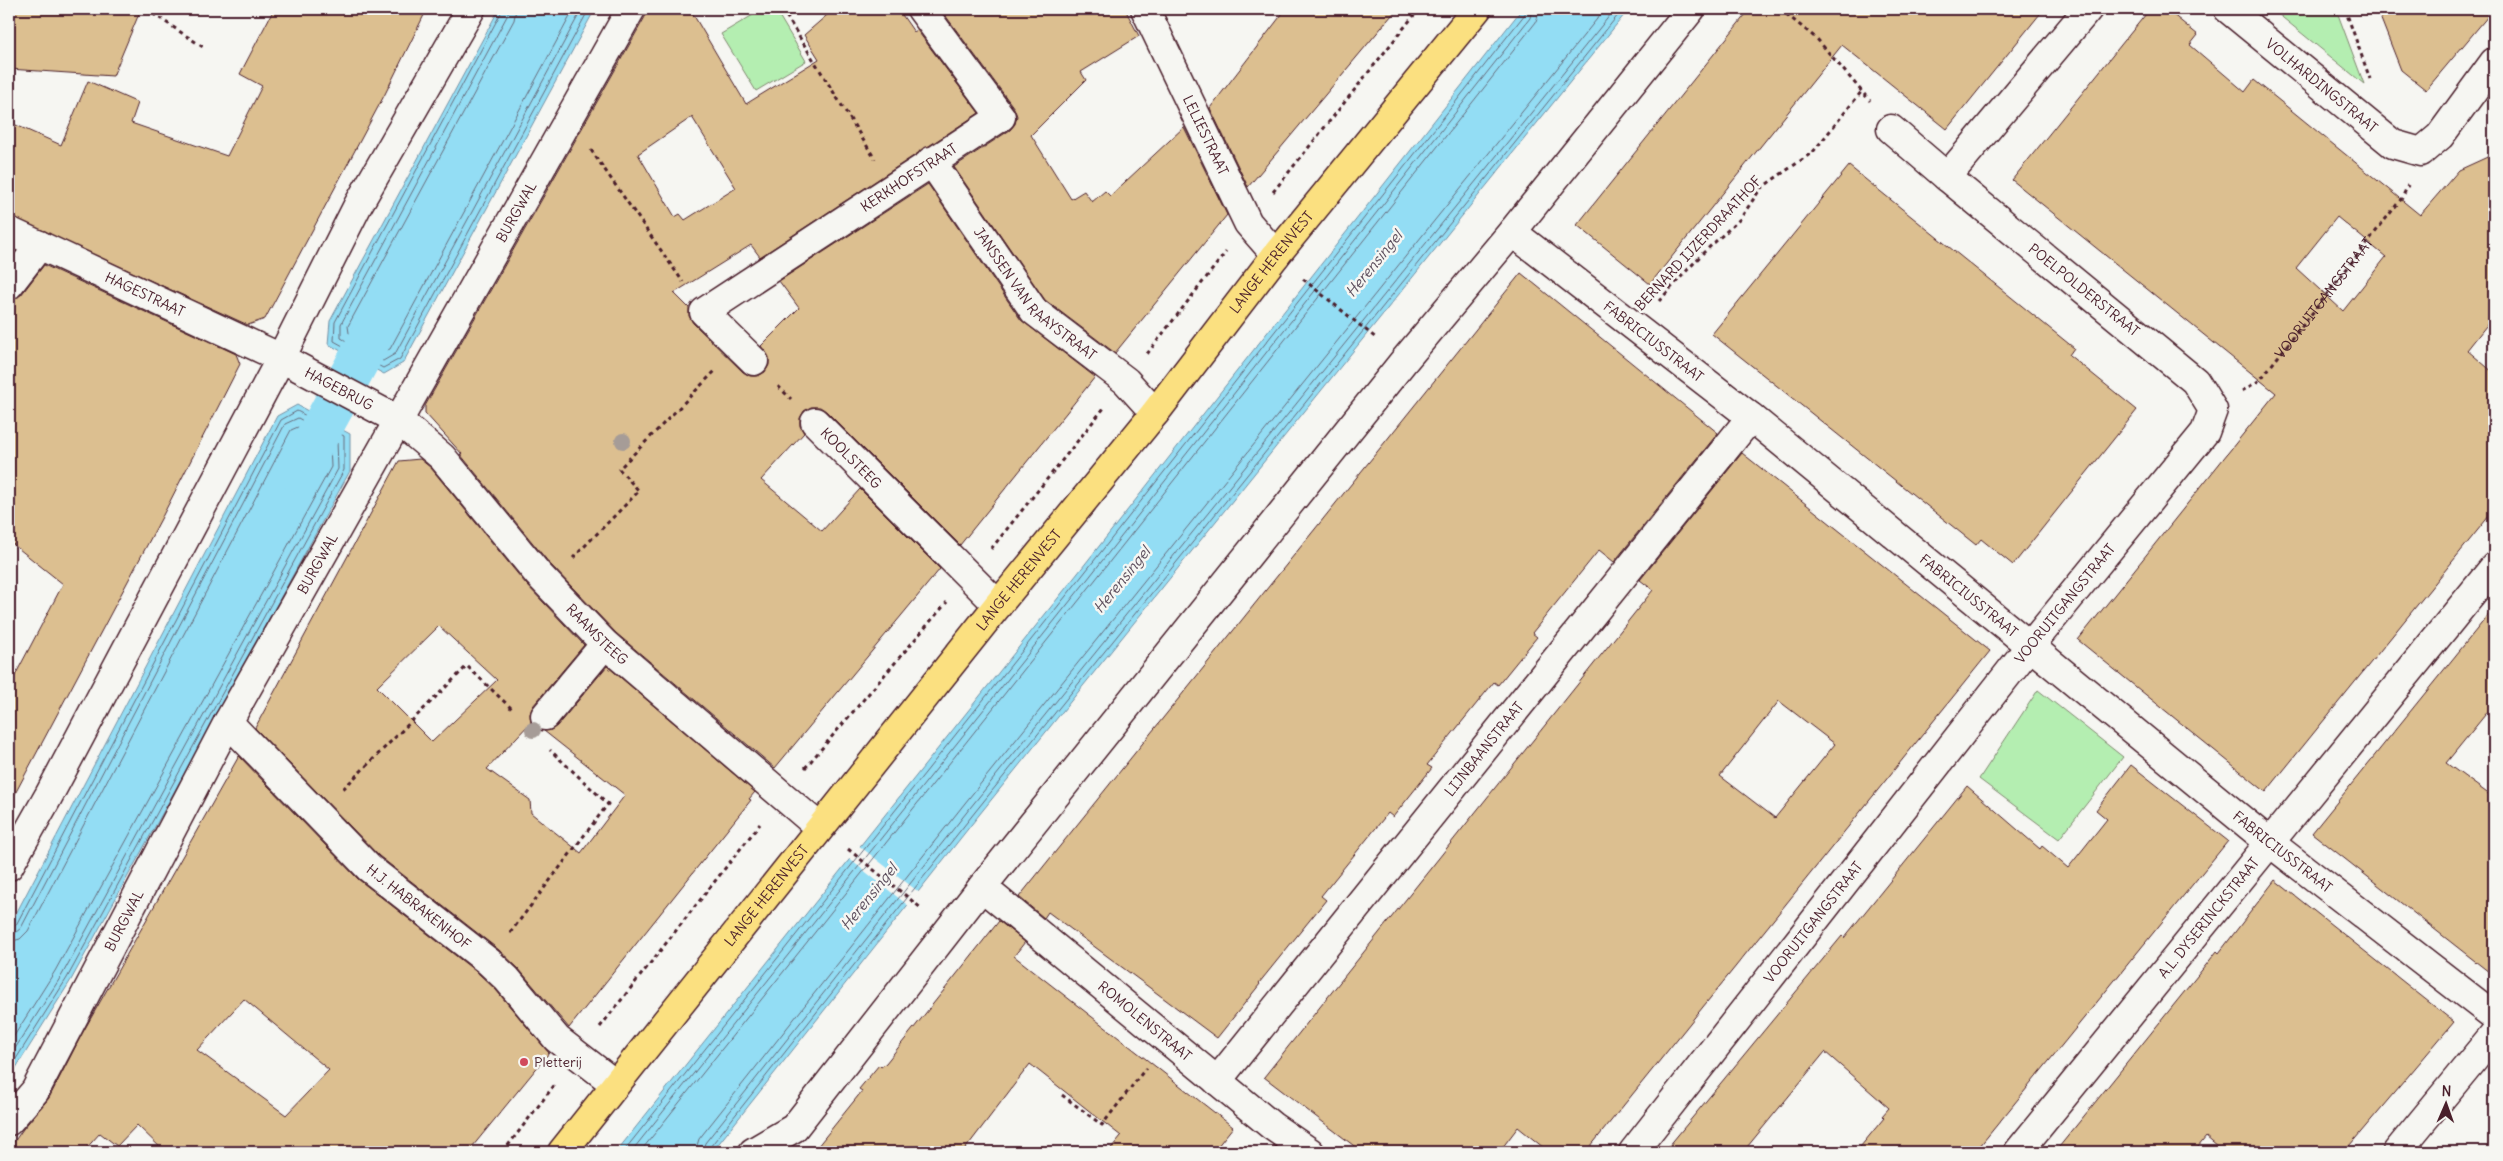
<svg xmlns="http://www.w3.org/2000/svg" width="2503" height="1161" viewBox="0 0 2503 1161" font-family="Delius,sans-serif">
	<style>
		.green { fill: #b4eeb1; stroke: #7f866e }
		.water { fill: #93ddf4; stroke: #7691a4 }
		.pier { fill: #f6f6f2 }
		.lines { fill: none; stroke-linecap: round; stroke-linejoin: round }
		.shore { stroke: #676b7b; stroke-width: 1 }
		.canal { stroke: #93ddf4; stroke-width: 42 }
		.building { fill: #dcbf90; stroke: #4a1f2b; fill-rule: evenodd }
		.minor-casing { stroke: #4a1f2b; stroke-width: 31 }
		.major-casing { stroke: #4a1f2b; stroke-width: 31 }
		.path { stroke: #4a1f2b; stroke-width: 3; stroke-dasharray: 4 4; stroke-linecap: butt }
		.minor { stroke: #f6f6f2; stroke-width: 28 }
		.major { stroke: #fbe080; stroke-width: 28 }
		.tree { fill: #a69c97 }
		.poi-dot { fill: #d1495b; stroke: #f6f6f2; stroke-width: 2 }
		.labels { text-anchor: middle; stroke-width: 5; stroke-linejoin: round; paint-order: stroke }
		.street-label { font-size: 14px; fill: #4a1f2b; stroke: #f6f6f2 }
		.poi-label { font-size: 14px; fill: #4a1f2b; stroke: #f6f6f2; text-anchor: start }
		.water-label { font-size: 15px; font-style: italic; fill: #5c4e5d; stroke: #f6f6f2 }
	</style>
	<rect width="100%" height="100%" fill="#f6f6f2"/>
	<filter id="ink" filterUnits="userSpaceOnUse"><feTurbulence type="fractalNoise" baseFrequency=".02" numOctaves="2"/><feDisplacementMap in="SourceGraphic" scale="10" xChannelSelector="R" yChannelSelector="G"/><feConvolveMatrix kernelMatrix="1 2 1 2 8 2 1 2 1" color-interpolation-filters="sRGB"/></filter>
	<g filter="url(#ink)">
		<g class="green">
			<path d="M763 9H775L806 61 756 91 721 34Z"/>
			<path d="M2272 9H2336L2364 84Z"/>
			<path d="M2038 690 2123 757 2059 839 1979 779Z"/>
		</g>
		<g class="water">
			<path d="M499 9H595L403 363 384 374 328 344 330 321Z"/>
			<path d="M1522 9H1629L979 815 712 1152H616L1078 573Z"/>
			<path d="M297 405 350 434V471L71 980 9 1079V927L277 416Z"/>
		</g>
		<path class="pier" d="M858 845 920 893 910 907 848 858Z"/>
		<g class="lines">
			<g class="shore">
				<path d="M503 9 335 322 334 341 383 368 400 359 589 9"/>
				<path d="M509 9 507 16 341 324V338L383 361 395 354 582 9"/>
				<path d="M516 9 514 20 348 326 349 333 382 352 390 349 574 9"/>
				<path d="M9 928 16 925 281 420 297 411 344 436V470L67 978 9 1070"/>
				<path d="M9 935 15 933 21 928 285 424 298 418 337 440 338 469 62 975 9 1058"/>
				<path d="M9 942 20 939 28 931 291 430 298 427 330 444 331 467 55 971 9 1044"/>
				<path d="M623 1152 1082 576 1525 14 1526 9"/>
				<path d="M631 1152 1087 580 1530 18 1532 9"/>
				<path d="M640 1152 1092 584 1536 22 1540 9"/>
				<path d="M695 1152 699 1139 965 803 1605 9"/>
				<path d="M702 1152 705 1143 970 808 1615 9"/>
				<path d="M708 1152 710 1147 975 812 1623 9"/>
			</g>
			<path class="canal" d="M298 471 386 310"/>
		</g>
		<g class="building">
			<path d="M9 9H141L113 76 9 69Z"/>
			<path d="M274 9H427L385 94 265 319 248 325 9 216V122L61 145 88 81 138 103 131 123 227 156 262 86 240 74Z"/>
			<path d="M647 9H690L746 104 819 59 804 35 834 9H898L914 32 917 30 979 113 760 257 751 245 674 293 689 308V316L693 323 743 372 750 376H758L765 372 769 365V357L761 346 799 308 779 281 928 184 1021 320 1095 377 960 545 826 411 820 407H811L804 411 800 418V426L804 433 761 480 822 531 860 489 940 569 775 768 616 633 550 564 460 454H462L425 413V406L645 17ZM692 117 736 188 685 220 680 214 675 217 638 154Z"/>
			<path d="M958 9H1125L1139 36 1081 72 1086 80 1031 135 1071 199 1084 191 1092 202 1105 191 1110 196 1184 127 1227 215 1115 353 1045 300 954 167 1010 130 1015 124 1017 116 1014 108 945 15Z"/>
			<path d="M1286 9H1397L1248 187 1210 108Z"/>
			<path d="M1750 9H2044L1947 129 1842 45 1650 284 1577 225Z"/>
			<path d="M2150 9H2166L2198 35 2190 45 2245 92 2254 80 2420 215 2459 170 2494 154V316L2467 350 2494 373V510L2266 792 2078 640 2276 393 2012 180ZM2337 217 2386 257 2343 311 2296 268Z"/>
			<path d="M2377 9H2494L2426 90 2401 70Z"/>
			<path d="M1849 166 2074 348 2069 355 2137 410 2013 565 1981 539 1976 545 1712 334Z"/>
			<path d="M44 265 236 354 240 364 162 517 9 805V687L63 584 9 541V300L21 295Z"/>
			<path d="M1521 273 1718 433 1614 562 1599 550 1532 633 1537 637 1498 685 1494 682 1427 765 1432 768 1393 817 1388 813 1321 896 1326 900 1259 983 1260 984 1217 1038 1048 912 1044 918 1019 897Z"/>
			<path d="M1742 453 1990 651 1586 1152H1549L1518 1127 1499 1152H1362L1264 1077 1653 590 1640 580ZM1779 701 1835 744 1775 818 1720 776Z"/>
			<path d="M420 459 431 468 526 584 584 645 533 706 530 714 531 722 487 769 530 800 531 813 581 853 625 795 544 731 551 730 557 726 607 666 755 792 749 799 751 800 569 1028 518 968 499 950 379 856 255 728 399 461ZM439 626 497 680 432 742 377 687Z"/>
			<path d="M2494 608V704L2446 763 2494 798V976L2312 833Z"/>
			<path d="M239 756 358 879 479 974 496 990 549 1053 468 1152H165L137 1125 117 1146 100 1133 83 1152H9V1149L23 1129 49 1098 83 1032ZM244 999 329 1070 286 1115 197 1050Z"/>
			<path d="M2131 765 2228 841 1975 1152H1856L1884 1118 1882 1116 1889 1108 1825 1052 1743 1152H1664L1842 936 1844 938 1967 786 2040 849 2042 846 2068 868 2107 819 2096 810Z"/>
			<path d="M2275 880 2454 1022 2344 1152H2224L2206 1137 2194 1152H2055L2206 965 2217 951 2219 953Z"/>
			<path d="M999 921 1025 942 1014 956 1233 1127 1213 1152H1108L1121 1136 1030 1064 963 1152H813L862 1091 859 1089 879 1065 881 1067 886 1063Z"/>
		</g>
		<g class="lines">
			<defs>
				<g id="minor">
					<path id="s2" d="M1145 9 1248 223 1276 255"/>
					<path id="s3" d="M2228 9 2393 144 2421 152 2440 136 2494 62"/>
					<path d="M1891 129 1947 177"/>
					<path id="s4" d="M931 161 1034 311 1126 381 1155 413"/>
					<path id="s5" d="M9 231 281 358 398 420 442 457 538 574 605 644 819 827"/>
					<path id="s6" d="M1512 232 1751 417 2269 842 2494 1016"/>
					<path d="M9 285 40 245"/>
					<path id="s7" d="M754 361 704 312 1001 117 921 9"/>
					<path id="s8" d="M815 422 998 605"/>
					<path d="M545 716 605 644"/>
					<path id="s9" d="M228 722 369 868 489 962 507 979 557 1039 615 1084"/>
					<path d="M9 866 48 797 281 358 358 205 471 9"/>
					<path id="s10" d="M982 887 1272 1126 1310 1152"/>
					<path id="s11" d="M1217 1081 1751 417"/>
					<path id="s12" d="M9 1121 35 1091 228 722 631 9"/>
					<path d="M753 1152 794 1128 982 887 1403 362 1512 232 1691 9"/>
					<path id="s13" d="M1633 1152 2030 646 2205 432 2213 410 2195 381 1947 177 2088 9"/>
					<path id="s14" d="M2018 1152 2494 567"/>
					<path d="M2397 1152 2494 1034"/>
				</g>
				<g id="major">
					<path id="s15" d="M562 1152 998 605 1155 413 1276 255 1477 9"/>
				</g>
			</defs>
			<use href="#minor" class="minor-casing"/>
			<use href="#major" class="major-casing"/>
			<g class="path">
				<path d="M146 9 203 47"/>
				<path d="M782 9 875 159"/>
				<path d="M1780 9 1817 39 1870 101"/>
				<path d="M2345 9 2370 79"/>
				<path d="M591 150 683 282"/>
				<path d="M1273 192 1419 9"/>
				<path d="M1303 279 1377 339"/>
				<path d="M1659 301 1703 253 1740 219 1761 188 1813 152 1862 91"/>
				<path d="M1147 354 1226 252"/>
				<path d="M778 386 791 399"/>
				<path id="s1" d="M2242 391 2260 380 2402 198 2408 185"/>
				<path d="M991 549 1104 408"/>
				<path d="M573 558 639 491 619 469 715 371"/>
				<path d="M805 768 947 602"/>
				<path d="M343 789 467 666 512 709"/>
				<path d="M848 849 921 908"/>
				<path d="M510 933 608 804 550 750"/>
				<path d="M600 1027 760 824"/>
				<path d="M1062 1095 1102 1125 1146 1068"/>
				<path d="M503 1152 556 1083"/>
			</g>
			<use href="#minor" class="minor"/>
			<use href="#major" class="major"/>
		</g>
		<g class="tree">
			<circle cx="623" cy="441" r="8"/>
			<circle cx="533" cy="730" r="8"/>
		</g>
	</g>
	<circle class="poi-dot" cx="524" cy="1062" r="5"/>
	<g class="labels">
		<g class="street-label">
			<text dy="5" stroke="none"><textPath href="#s3" startOffset="121">VOLHARDINGSTRAAT</textPath></text>
			<text dy="5" stroke="none"><textPath href="#s2" startOffset="140">LELIESTRAAT</textPath></text>
			<text dy="5" stroke="none"><textPath href="#s7" startOffset="315">KERKHOFSTRAAT</textPath></text>
			<text dy="5" stroke="none"><textPath href="#s12" startOffset="1042">BURGWAL</textPath></text>
			<text transform="translate(1698 243) rotate(-47)" y="5">BERNARD IJZERDRAATHOF</text>
			<text dy="5" stroke="none"><textPath href="#s15" startOffset="1138">LANGE HERENVEST</textPath></text>
			<text transform="translate(2084 290) rotate(39)" y="5">POELPOLDERSTRAAT</text>
			<text dy="5" stroke="none"><textPath href="#s4" startOffset="170">JANSSEN VAN RAAYSTRAAT</textPath></text>
			<text dy="5" stroke="none"><textPath href="#s5" startOffset="150">HAGESTRAAT</textPath></text>
			<text dy="5" stroke="none"><textPath href="#s1" startOffset="125">VOORUITGANGSTRAAT</textPath></text>
			<text dy="5" stroke="none"><textPath href="#s6" startOffset="179">FABRICIUSSTRAAT</textPath></text>
			<text dy="5" stroke="none"><textPath href="#s5" startOffset="366">HAGEBRUG</textPath></text>
			<text dy="5" stroke="none"><textPath href="#s8" startOffset="51">KOOLSTEEG</textPath></text>
			<text dy="5" stroke="none"><textPath href="#s12" startOffset="638">BURGWAL</textPath></text>
			<text dy="5" stroke="none"><textPath href="#s15" startOffset="732">LANGE HERENVEST</textPath></text>
			<text dy="5" stroke="none"><textPath href="#s6" startOffset="584">FABRICIUSSTRAAT</textPath></text>
			<text dy="5" stroke="none"><textPath href="#s13" startOffset="698">VOORUITGANGSTRAAT</textPath></text>
			<text dy="5" stroke="none"><textPath href="#s5" startOffset="726">RAAMSTEEG</textPath></text>
			<text dy="5" stroke="none"><textPath href="#s11" startOffset="426">LIJNBAANSTRAAT</textPath></text>
			<text dy="5" stroke="none"><textPath href="#s6" startOffset="989">FABRICIUSSTRAAT</textPath></text>
			<text dy="5" stroke="none"><textPath href="#s15" startOffset="328">LANGE HERENVEST</textPath></text>
			<text dy="5" stroke="none"><textPath href="#s9" startOffset="266">H.J. HABRAKENHOF</textPath></text>
			<text dy="5" stroke="none"><textPath href="#s14" startOffset="302">A.L. DYSERINCKSTRAAT</textPath></text>
			<text dy="5" stroke="none"><textPath href="#s12" startOffset="232">BURGWAL</textPath></text>
			<text dy="5" stroke="none"><textPath href="#s13" startOffset="292">VOORUITGANGSTRAAT</textPath></text>
			<text dy="5" stroke="none"><textPath href="#s10" startOffset="211">ROMOLENSTRAAT</textPath></text>
		</g>
		<g class="poi-label">
			<text x="534" y="1067">Pletterij</text>
		</g>
		<g class="water-label">
			<text transform="translate(1374 264) rotate(-51)" y="5">Herensingel</text>
			<text transform="translate(1122 580) rotate(-51)" y="5">Herensingel</text>
			<text transform="translate(869 897) rotate(-51)" y="5">Herensingel</text>
		</g>
	</g>
	<rect width="2503" height="1161" fill="none" stroke="#f6f6f2" stroke-width="30"/>
	<rect x="15" y="15" width="2473" height="1131" fill="none" stroke="#4a1f2b" stroke-width="2" filter="url(#ink)"/>
	<g transform="translate(2446 1104) rotate(2)" stroke="#f6f6f2" stroke-width="4" paint-order="stroke">
	<path d="M0-4L9 19L0 12L-9 19Z" fill="#4a1f2b"/>
	<text y="-8" font-size="14" font-weight="bold" text-anchor="middle" fill="#4a1f2b">N</text>
	</g>
</svg>
